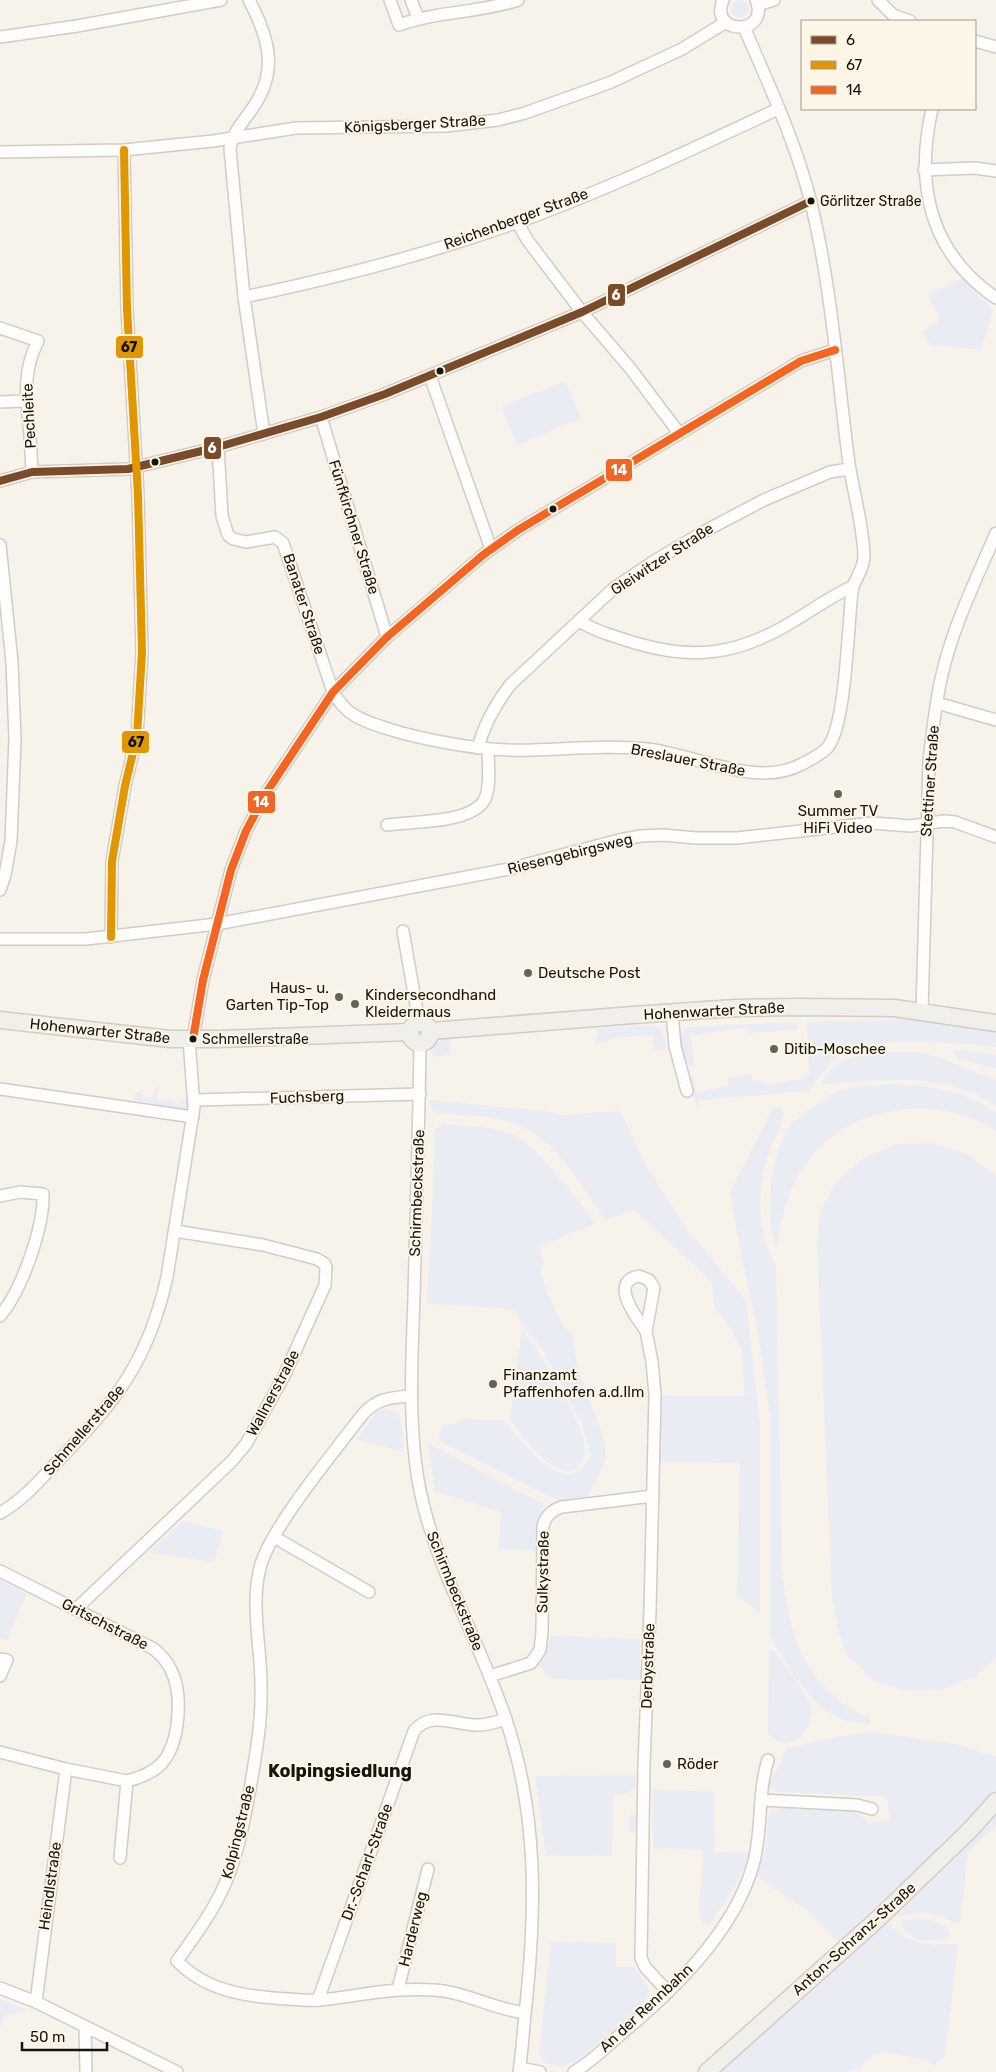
<svg xmlns="http://www.w3.org/2000/svg" width="996" height="2072" viewBox="0 0 996 2072" font-family="Rubik,sans-serif">
	<style>
		.green { fill: #eaecf4 }
		.lines { fill: none; stroke-linecap: round; stroke-linejoin: round }
		.street-casing { stroke: #d0ccc6; stroke-width: 14 }
		.secondary-casing { stroke: #d0ccc6; stroke-width: 19 }
		.street { stroke: #fefdfc; stroke-width: 11 }
		.secondary { stroke: #f1efea; stroke-width: 16 }
		.bus-1-casing { stroke: #fdf5e5; stroke-width: 11 }
		.bus-2-casing { stroke: #fdf5e5; stroke-width: 11 }
		.bus-3-casing { stroke: #fdf5e5; stroke-width: 11 }
		.bus-1 { stroke: #7a4b2a; stroke-width: 8 }
		.bus-2 { stroke: #e09701; stroke-width: 8 }
		.bus-3 { stroke: #f26522; stroke-width: 8 }
		.bus-dot { fill: #16140e; stroke: #fdf5e5; stroke-width: 2 }
		.poi-dot { fill: #65625b; stroke: #fdf5e5; stroke-width: 2 }
		.labels { text-anchor: middle; stroke-width: 4; stroke-linejoin: round; paint-order: stroke }
		.bus-label { font-size: 14px; fill: #16140e; stroke: #fdf5e5; text-anchor: start }
		.street-label { font-size: 15px; fill: #16140e; stroke: #fdf5e5 }
		.poi-label { font-size: 15px; fill: #16140e; stroke: #fdf5e5; text-anchor: start }
		.quarter-label { font-size: 18px; font-weight: bold; fill: #16140e; stroke: #fdf5e5 }
		.line-badge { stroke: #fdf5e5; stroke-width: 2 }
		.badge-label { font-size: 14px; text-anchor: middle; font-weight: bold; fill: #fff }
		.pale-badge-label { font-size: 14px; text-anchor: middle; font-weight: bold; fill: #111 }
	</style>
	<rect width="100%" height="100%" fill="#f7f3eb"/>
	<g class="green">
		<circle cx="740" cy="9" r="9"/>
		<path d="M962 278 993 310 981 350 930 345 922 331 941 320 928 295Z"/>
		<path d="M565 381 581 418 517 445 501 407Z"/>
		<path d="M913 1019 996 1032V1047C965 1043 872 1037 846 1051 830 1060 820 1076 810 1091L699 1100 700 1107H697L688 1080 690 1076 693 1075 696 1092 728 1086V1078L749 1074 752 1076V1081L761 1080 766 1084 804 1079 809 1074 807 1022Z"/>
		<path d="M796 1022 797 1030 747 1033 746 1028 691 1035 694 1065H687C681 1056 676 1033 687 1027Z"/>
		<path d="M651 1025 660 1029 668 1049 655 1051 652 1035 609 1039V1041L595 1043 599 1028Z"/>
		<path d="M450 1038 451 1054 436 1057 430 1050C434 1041 440 1040 450 1038Z"/>
		<path d="M955 1049 996 1055V1069L957 1058 954 1053Z"/>
		<path d="M915 1052 929 1054 996 1080V1106C944 1070 880 1080 820 1085 824 1078 829 1070 835 1066 854 1051 892 1052 915 1052Z"/>
		<path d="M893 1084C929 1086 966 1090 996 1113V1131C944 1097 869 1102 822 1145 794 1171 781 1210 777 1248 763 1216 770 1146 795 1120 799 1117 832 1094 836 1092 852 1085 875 1086 893 1084Z"/>
		<path d="M158 1085 160 1088 156 1098 159 1102 167 1099 177 1104 183 1100 190 1099V1110L183 1111 179 1109 164 1111 162 1106 158 1104 153 1108 148 1105 145 1101 134 1103 135 1094 139 1092 147 1099 152 1097Z"/>
		<path d="M429 1100 545 1111 563 1115 620 1111 646 1166 687 1229 746 1300 760 1425V1613L737 1596 740 1463 659 1462 660 1395 745 1396 741 1349 730 1327 714 1307 712 1282 635 1210 606 1220C579 1183 552 1130 503 1120 481 1115 457 1116 434 1112Z"/>
		<path d="M773 1108H780L784 1114C779 1132 770 1148 765 1166 757 1198 758 1237 776 1265L782 1570C788 1618 794 1659 832 1694 843 1704 856 1714 870 1718L869 1724 843 1720 824 1710 795 1678 770 1636V1417L758 1333 741 1254 730 1192Z"/>
		<path d="M442 1124C465 1126 493 1126 515 1136 538 1146 578 1201 596 1223L539 1247 544 1263 540 1271 548 1294 564 1327 573 1335 577 1365 604 1440 606 1458 597 1480 584 1500 561 1502 439 1441 441 1428 447 1424H457L462 1418 504 1421C516 1435 554 1484 576 1473 582 1470 587 1461 591 1456L582 1424 543 1350 520 1322 517 1311 501 1308 427 1304 433 1191 434 1131Z"/>
		<path d="M933 1143 967 1154 996 1177V1658L974 1677 941 1690 906 1691 874 1681 848 1656 839 1634 832 1597 817 1243 820 1211 837 1181 864 1158 897 1144Z"/>
		<path d="M522 1328C538 1350 551 1372 564 1396 571 1409 579 1423 583 1437 586 1445 585 1456 581 1463 563 1493 520 1433 510 1420Z"/>
		<path d="M386 1409C406 1411 402 1437 404 1452L356 1439 377 1412Z"/>
		<path d="M428 1443 545 1505 539 1515 535 1551 499 1549 501 1512 435 1491Z"/>
		<path d="M182 1521 223 1531 214 1562 149 1553Z"/>
		<path d="M0 1580 27 1593 7 1640 0 1638Z"/>
		<path d="M550 1636 640 1639V1680L552 1679 537 1664 548 1649Z"/>
		<path d="M769 1650 775 1651C785 1666 805 1691 811 1707 812 1711 811 1715 810 1719 807 1741 783 1752 768 1733Z"/>
		<path d="M873 1732 955 1744 996 1757V1791L966 1823 839 1943 806 1910 753 1874 765 1853 768 1818 773 1810 780 1808 852 1811 869 1822 890 1820 887 1797 777 1792 771 1789 768 1784 782 1760 783 1754 787 1749 836 1737Z"/>
		<path d="M636 1775V1789L613 1797 612 1856 546 1855 535 1776Z"/>
		<path d="M652 1789 714 1792 715 1853 749 1852C742 1879 725 1903 709 1926L701 1922 699 1909 703 1850 653 1848Z"/>
		<path d="M996 1811V1825L968 1853 960 1924 927 1912 902 1916 894 1914Z"/>
		<path d="M629 1814H637V1834L629 1832Z"/>
		<path d="M911 1918C926 1920 939 1919 949 1930V1938C930 1943 908 1943 900 1922Z"/>
		<path d="M880 1923 891 1925C909 1945 932 1946 958 1944L945 2056 935 2065 924 2060 887 2052 871 2056 861 2067 849 2072H719Z"/>
		<path d="M551 1941 616 1943V1967H634L648 1986 649 1996 640 2008 577 2061 564 2066 548 2064 539 2054Z"/>
		<path d="M0 1999 27 2010 5 2015 0 2028Z"/>
	</g>
	<g class="lines">
		<defs>
			<g id="street">
				<path d="M249 0C269 38 279 71 252 109 243 122 232 133 230 149L244 297 264 434"/>
				<path d="M390 0 399 25C437 11 479 13 518 0"/>
				<path d="M411 0 418 18"/>
				<path d="M723 0C708 36 771 36 756 0"/>
				<path d="M878 0 893 15 910 21"/>
				<path d="M758 5 774 0"/>
				<path d="M0 37 77 26 221 0"/>
				<path d="M975 41 996 47"/>
				<path d="M932 109C915 184 929 252 996 298"/>
				<path d="M0 152 124 150 213 141 296 128 446 126 498 120 525 113 609 83 682 49 726 22"/>
				<path d="M924 170 975 168 996 171"/>
				<path d="M517 222 528 241 582 312 630 368 679 433"/>
				<path d="M244 297C336 278 429 254 518 222 606 190 693 149 778 109"/>
				<path d="M0 328 38 341C23 370 26 394 29 425 31 441 31 457 32 472"/>
				<path d="M430 376 491 549"/>
				<path d="M0 402 25 401"/>
				<path d="M321 417 387 637"/>
				<path d="M218 447 222 516 228 535 233 539 246 542 275 537 283 543 333 692C339 702 345 710 354 715 368 724 386 728 402 733 445 744 488 752 533 750 571 749 609 745 647 749 695 754 756 789 802 764 810 760 822 754 828 747 846 724 848 625 852 591 854 579 864 570 864 556 863 522 852 489 848 456 837 370 831 283 810 199 795 140 768 83 744 27"/>
				<path d="M0 481 32 472 128 469 218 447 321 417 385 394 582 312 811 201"/>
				<path d="M0 545 12 662 15 739 11 841 5 875 0 890"/>
				<path d="M579 621C597 632 619 638 639 644 694 660 737 654 787 625 809 612 830 597 853 586"/>
				<path d="M937 703 996 720"/>
				<path d="M478 748C484 724 495 705 510 685L614 588 656 560 705 531 764 500 811 480 830 472 849 469"/>
				<path d="M387 825C412 821 472 824 485 799 491 785 488 763 488 749"/>
				<path d="M403 931 419 1022"/>
				<path d="M111 937 112 861 125 786 137 736 142 652 138 495 127 309 124 150"/>
				<path d="M0 939H86L217 924 509 869 619 840 641 836 663 835 696 838H737L872 823 911 826 944 821 955 822 996 837"/>
				<path d="M922 1011 929 762C932 734 935 706 941 679 952 628 976 580 996 533"/>
				<path d="M672 1013 675 1046 687 1091"/>
				<path d="M193 1039 203 980 231 870 246 831 266 793 333 692 387 637 483 555 518 530 801 361 835 350"/>
				<path d="M420 1043C419 1127 416 1212 414 1296 412 1358 408 1419 418 1480 433 1564 478 1637 505 1717 539 1815 536 1914 525 2014 523 2034 522 2053 519 2072"/>
				<path d="M0 1089 193 1117"/>
				<path d="M195 1100 420 1094"/>
				<path d="M0 1196 20 1192 43 1194C44 1227 22 1290 0 1316"/>
				<path d="M646 1331C637 1318 608 1282 639 1276L649 1280 654 1288 646 1331 652 1362 655 1394 650 1611 644 1764 641 1958 645 1967 668 1992"/>
				<path d="M411 1396C389 1398 378 1398 363 1414 339 1445 314 1476 292 1508 281 1524 269 1542 262 1561 249 1600 261 1644 261 1685 262 1721 256 1754 250 1789 244 1821 238 1854 225 1884 213 1912 194 1937 177 1961 207 1992 249 1997 289 1999 299 2000 310 2001 320 2000 358 1996 395 1987 434 1990 466 1992 493 2009 525 2013"/>
				<path d="M0 1513C22 1501 40 1480 57 1462 116 1401 148 1362 167 1277L194 1107 189 1039"/>
				<path d="M274 1537 369 1592"/>
				<path d="M0 1571 154 1649C161 1655 167 1661 171 1670 183 1693 180 1743 162 1763 153 1773 139 1778 127 1781L66 1769 0 1752"/>
				<path d="M76 1609 232 1461 246 1444 284 1376 325 1285 326 1267 325 1264 317 1259 263 1245 175 1231"/>
				<path d="M0 1659 7 1660 0 1676"/>
				<path d="M490 1676 531 1663 540 1650 542 1632 543 1526C546 1515 552 1510 562 1507L653 1496"/>
				<path d="M761 1800 857 1805 872 1809"/>
				<path d="M120 1858 127 1781"/>
				<path d="M0 1988 36 2002 177 2072"/>
				<path d="M398 1989 428 1869"/>
				<path d="M318 2000 414 1731C430 1711 453 1724 474 1725 485 1726 496 1722 506 1719"/>
				<path d="M36 2002 66 1769"/>
				<path d="M85 2028 86 2072"/>
				<path d="M520 2068 540 2072"/>
				<path d="M574 2072C591 2062 606 2047 621 2034 673 1991 734 1932 753 1865 763 1831 757 1794 768 1760"/>
			</g>
			<g id="secondary">
				<path d="M0 1020 170 1039H219L410 1032"/>
				<circle cx="420" cy="1033" r="10"/>
				<path d="M431 1031 633 1015 736 1008 801 1007 894 1008 996 1023"/>
				<path d="M707 2072 881 1916 970 1830 996 1801"/>
			</g>
		</defs>
		<use href="#street" class="street-casing"/>
		<use href="#secondary" class="secondary-casing"/>
		<use href="#street" class="street"/>
		<use href="#secondary" class="secondary"/>
		<defs>
			<path id="bus-1" d="M0 481 32 472 128 469 218 447 321 417 385 394 582 312 811 201"/>
			<path id="bus-2" d="M111 937 112 861 125 786 137 736 142 652 138 495 127 309 124 150"/>
			<path id="bus-3" d="M193 1039 203 980 231 870 246 831 266 793 333 692 387 637 483 555 518 530 801 361 835 350"/>
		</defs>
		<use href="#bus-1" class="bus-1-casing"/>
		<use href="#bus-2" class="bus-2-casing"/>
		<use href="#bus-3" class="bus-3-casing"/>
		<use href="#bus-1" class="bus-1"/>
		<use href="#bus-2" class="bus-2"/>
		<use href="#bus-3" class="bus-3"/>
	</g>
	<g class="bus-dot">
		<circle cx="811" cy="201" r="4.5"/>
		<circle cx="440" cy="371" r="4.5"/>
		<circle cx="155" cy="462" r="4.5"/>
		<circle cx="553" cy="509" r="4.5"/>
		<circle cx="193" cy="1039" r="4.5"/>
	</g>
	<g class="poi-dot">
		<circle cx="838" cy="794" r="5"/>
		<circle cx="528" cy="973" r="5"/>
		<circle cx="339" cy="997" r="5"/>
		<circle cx="355" cy="1004" r="5"/>
		<circle cx="774" cy="1049" r="5"/>
		<circle cx="493" cy="1384" r="5"/>
		<circle cx="667" cy="1764" r="5"/>
	</g>
	<g class="labels">
		<g class="bus-label">
			<text x="820" y="206">Görlitzer Straße</text>
			<text x="202" y="1044">Schmellerstraße</text>
		</g>
		<g class="street-label">
			<text transform="translate(415 124) rotate(-3)" y="5">Königsberger Straße</text>
			<text transform="translate(516 219) rotate(-20)" y="5">Reichenberger Straße</text>
			<text transform="translate(29 416) rotate(-93)" y="5">Pechleite</text>
			<text transform="translate(354 527) rotate(73)" y="5">Fünfkirchner Straße</text>
			<text transform="translate(662 559) rotate(-33)" y="5">Gleiwitzer Straße</text>
			<text transform="translate(304 604) rotate(72)" y="5">Banater Straße</text>
			<text transform="translate(688 760) rotate(11)" y="5">Breslauer Straße</text>
			<text transform="translate(930 781) rotate(-86)" y="5">Stettiner Straße</text>
			<text transform="translate(570 854) rotate(-14)" y="5">Riesengebirgsweg</text>
			<text transform="translate(714 1011) rotate(-3)" y="5">Hohenwarter Straße</text>
			<text transform="translate(100 1031) rotate(6)" y="5">Hohenwarter Straße</text>
			<text transform="translate(307 1097) rotate(-2)" y="5">Fuchsberg</text>
			<text transform="translate(417 1193) rotate(-88)" y="5">Schirmbeckstraße</text>
			<text transform="translate(273 1393) rotate(-62)" y="5">Wallnerstraße</text>
			<text transform="translate(84 1430) rotate(-49)" y="5">Schmellerstraße</text>
			<text transform="translate(543 1572) rotate(-89)" y="5">Sulkystraße</text>
			<text transform="translate(455 1591) rotate(68)" y="5">Schirmbeckstraße</text>
			<text transform="translate(105 1624) rotate(27)" y="5">Gritschstraße</text>
			<text transform="translate(648 1666) rotate(-88)" y="5">Derbystraße</text>
			<text transform="translate(238 1832) rotate(-76)" y="5">Kolpingstraße</text>
			<text transform="translate(367 1862) rotate(-70)" y="5">Dr.-Scharl-Straße</text>
			<text transform="translate(50 1886) rotate(-82)" y="5">Heindlstraße</text>
			<text transform="translate(413 1929) rotate(-76)" y="5">Harderweg</text>
			<text transform="translate(854 1939) rotate(-42)" y="5">Anton-Schranz-Straße</text>
			<text transform="translate(646 2008) rotate(-43)" y="5">An der Rennbahn</text>
		</g>
		<g class="poi-label">
			<text x="838" y="816" text-anchor="middle">Summer TV<tspan x="838" dy="17">HiFi Video</tspan></text>
			<text x="538" y="978">Deutsche Post</text>
			<text x="329" y="993" text-anchor="end">Haus- u.<tspan x="329" dy="17">Garten Tip-Top</tspan></text>
			<text x="365" y="1000">Kindersecondhand<tspan x="365" dy="17">Kleidermaus</tspan></text>
			<text x="784" y="1054">Ditib-Moschee</text>
			<text x="503" y="1380">Finanzamt<tspan x="503" dy="17">Pfaffenhofen a.d.Ilm</tspan></text>
			<text x="677" y="1769">Röder</text>
		</g>
		<g class="quarter-label">
			<text x="340" y="1777">Kolpingsiedlung</text>
		</g>
	</g>
	<g class="line-badge">
		<rect x="607" y="283" width="19" height="24" rx="5" fill="#7a4b2a"/>
		<rect x="115" y="335" width="29" height="24" rx="5" fill="#e09701"/>
		<rect x="203" y="436" width="19" height="24" rx="5" fill="#7a4b2a"/>
		<rect x="605" y="458" width="28" height="24" rx="5" fill="#f26522"/>
		<rect x="121" y="730" width="29" height="24" rx="5" fill="#e09701"/>
		<rect x="247" y="790" width="29" height="24" rx="5" fill="#f26522"/>
	</g>
	<g class="badge-label">
		<text x="616" y="300">6</text>
		<text x="212" y="453">6</text>
		<text x="619" y="475">14</text>
		<text x="261" y="807">14</text>
	</g>
	<g class="pale-badge-label">
		<text x="129" y="352">67</text>
		<text x="136" y="747">67</text>
	</g>
	<rect x="801" y="20" width="175" height="90" fill="#fdf5e5" stroke="#a19b8f"/>
	<rect x="811" y="36" width="25" height="8" fill="#7a4b2a" stroke="#a19b8f"/>
	<text x="846" y="45" font-size="15" fill="#16140e">6</text>
	<rect x="811" y="61" width="25" height="8" fill="#e09701" stroke="#a19b8f"/>
	<text x="846" y="70" font-size="15" fill="#16140e">67</text>
	<rect x="811" y="86" width="25" height="8" fill="#f26522" stroke="#a19b8f"/>
	<text x="846" y="95" font-size="15" fill="#16140e">14</text>
	<path d="M22 2042v8h85v-8" fill="none" stroke="#16140e" stroke-width="2.5"/>
	<text x="30" y="2042" font-size="15" fill="#16140e" stroke="#fdf5e5" stroke-width="4" paint-order="stroke">50 m</text>
</svg>
